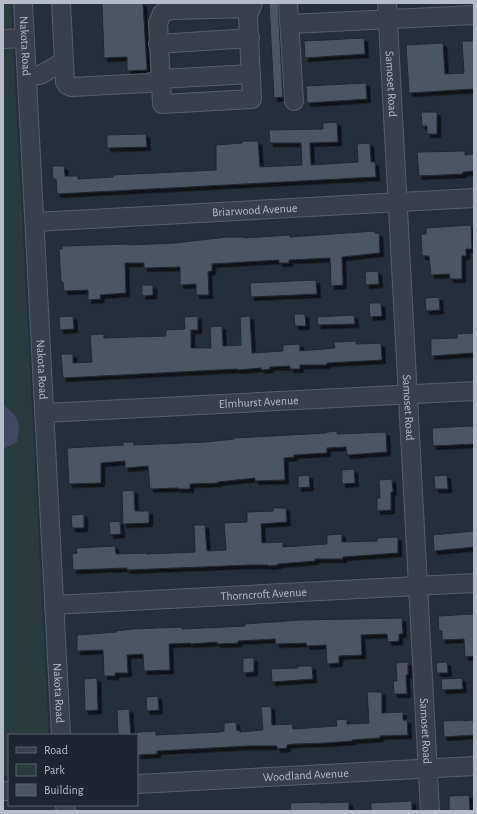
<svg xmlns="http://www.w3.org/2000/svg" width="477" height="814" viewBox="0 0 477 814" font-family="'Alegreya Sans',sans-serif">
	<style>
		.green { fill: #283b3d }
		.water { fill: #3c4b62 }
		.building { fill: #4c5564; stroke: #202732; filter: url(#shadow) }
		.lines { fill: none; stroke-linecap: round; stroke-linejoin: round }
		.minor-casing { stroke: #575e69; stroke-width: 20 }
		.minor { stroke: #39404b; stroke-width: 18 }
		.labels { text-anchor: middle; stroke-width: 3; stroke-linejoin: round; paint-order: stroke }
		.street-label { font-size: 12px; fill: #b5bbc7; stroke: #1e2530 }
	</style>
	<defs>
		<filter id="shadow"><feDropShadow dx="3.5" dy="3.5" stdDeviation="0" flood-color="#0009"/></filter>
	</defs>
	<rect width="100%" height="100%" fill="#252e3b"/>
	<path class="green" d="M3 3H11L49 735H9V776H3Z"/>
	<path class="water" d="M3 405C19 416 21 423 17 442L5 448 3 452Z"/>
	<g class="building">
		<path d="M102 3H143L147 70 127 71V57L104 58Z"/>
		<path d="M269 3H278L283 97 274 98Z"/>
		<path d="M364 38 365 54 305 58 304 41Z"/>
		<path d="M462 41H474V89L409 93 406 45 443 43 445 74 464 73Z"/>
		<path d="M366 83 367 99 307 103 306 86Z"/>
		<path d="M421 112H437V134H427V126H422Z"/>
		<path d="M337 122 338 142 310 143 311 165 358 162 357 144 370 143 371 162H375L376 177 57 194 56 179H53L52 166H64L65 176H78V179L113 177V175L216 170V145L242 143V141H258L260 167 302 165 301 143H270L269 130 323 129V123Z"/>
		<path d="M146 134 147 147 107 148V135Z"/>
		<path d="M465 151V155L474 154V171L463 172V174L419 176 417 152Z"/>
		<path d="M471 225 472 249H466V256H462V279H450L449 274 431 275 429 256H422L421 234H426V228Z"/>
		<path d="M375 231V233H379L380 253 342 257 343 285 331 286 330 258 289 260V263H279V260L212 264V271L208 272 209 295H196V284L180 285V267L144 268V263H125L126 293 100 295 101 299 88 300V290L64 291 63 282H61L59 249H62V246L128 244V245L175 243 227 237H244V238L290 235V237Z"/>
		<path d="M378 271 379 284 366 285 365 272Z"/>
		<path d="M316 280 317 294 251 297 250 283Z"/>
		<path d="M142 285H153V295L142 296Z"/>
		<path d="M439 297 440 310 426 311 425 298Z"/>
		<path d="M369 303H381L382 316 370 317Z"/>
		<path d="M294 314H305L306 326H295Z"/>
		<path d="M354 315 355 324 318 325 317 317Z"/>
		<path d="M73 316 74 329 60 330 59 317Z"/>
		<path d="M198 316V330H191V348H211L210 327 222 326 223 346 241 345 240 317 250 316 252 353 283 351V345L300 344V351L335 348 334 342 356 341V344L381 343 382 360 327 363 326 365H300V369H290V366L270 367V369L261 370V368L237 370V369L63 378 61 354H73V363L92 362 90 335 104 334V338L166 336V330L185 329 184 317Z"/>
		<path d="M474 333V353L431 356V339L457 338V334Z"/>
		<path d="M470 426 474 427V444L433 446 432 428Z"/>
		<path d="M337 431V434L386 432 387 452 347 455 346 447 327 448V453L294 455V457L284 458 285 480 255 481V478L218 482V483L190 484V489H178V488L150 489 148 466 125 468V461L101 463V483L69 484 67 448 123 445V442H133L134 445 206 442 234 439V438L327 433V432Z"/>
		<path d="M354 469 355 483 342 484V470Z"/>
		<path d="M309 475 310 487 298 488V476Z"/>
		<path d="M447 475 448 489H435L434 476Z"/>
		<path d="M392 479 393 492H391V510L377 511V498H380L379 480Z"/>
		<path d="M134 490 135 511H149V523L123 524 122 491Z"/>
		<path d="M273 508H286L287 522 261 524 262 543 283 542V547L327 544V535L342 534V542L377 541V538L398 537V553L343 557V559H315V561L278 564V565L268 566V565H249L127 570V568L73 570 72 554 77 553 76 548 115 546 116 554 146 553V554L195 552 194 525H205L207 551 226 550 224 523 247 522V512L273 511Z"/>
		<path d="M84 514V528H72L71 515Z"/>
		<path d="M120 521 121 534 110 535 109 522Z"/>
		<path d="M474 531V547L434 551 433 535Z"/>
		<path d="M474 614V656L465 657 464 639 442 640V631H439L438 616Z"/>
		<path d="M402 618 403 634H399V641L388 642 387 634 361 635 362 655 339 656V663L327 664 326 645 307 646 306 643 276 644 275 639 238 641V643L217 644V642L191 644V643L169 644 170 670 144 671 143 654 127 655 128 673H115V676H104L103 650 77 651V635L116 632V631L132 629 182 627V629L245 626V624L300 620Z"/>
		<path d="M243 658H254V672L243 673Z"/>
		<path d="M408 662V675H406L407 694H394L393 681H397L396 663Z"/>
		<path d="M447 662 448 673H437L436 663Z"/>
		<path d="M298 666H312L313 679 272 682 271 669 298 668Z"/>
		<path d="M97 678 98 710 85 711 84 679Z"/>
		<path d="M462 678 463 689 442 690 441 679Z"/>
		<path d="M367 692H382V713L403 712V720H407L408 735 380 736V738L352 740V741L325 743 294 744 287 745V748L277 749V746H248L157 751V754L137 755V732L156 731V735L219 732 224 731V723L236 722 237 731 240 730V732L263 730 261 707 271 706 272 725 292 724 293 729 337 726 336 720 347 719V724L369 723Z"/>
		<path d="M158 696 159 710 147 711 146 697Z"/>
		<path d="M129 709 131 735H118L117 710Z"/>
		<path d="M464 720V721L474 720V735L444 737 443 721Z"/>
		<path d="M469 795 470 811H449V796Z"/>
		<path d="M412 801V811H371V803Z"/>
		<path d="M320 802V803L349 802V811H291L290 803Z"/>
	</g>
	<g class="lines">
		<defs>
			<g id="minor">
				<path id="s1" d="M23 3 61 735"/>
				<path d="M61 3 65 82 67 85 71 87 148 83 160 79 251 74"/>
				<path d="M288 3 294 101"/>
				<path id="s2" d="M387 3 430 811"/>
				<path d="M250 8 172 10 162 13 158 23 162 104 252 99 248 16 253 3"/>
				<path d="M290 24 474 15"/>
				<path d="M3 39 25 38"/>
				<path d="M158 44 250 38"/>
				<path d="M27 76 40 75 63 62"/>
				<path id="s3" d="M35 222 474 198"/>
				<path id="s4" d="M44 413 474 391"/>
				<path id="s5" d="M54 605 474 583"/>
				<path id="s6" d="M137 784 474 766"/>
				<path d="M3 791H9"/>
				<path d="M65 805 66 811"/>
			</g>
		</defs>
		<use href="#minor" class="minor-casing"/>
		<use href="#minor" class="minor"/>
	</g>
	<g class="labels">
		<g class="street-label">
			<text dy="4" stroke="none"><textPath href="#s1" startOffset="43">Nakota Road</textPath></text>
			<text dy="4" stroke="none"><textPath href="#s2" startOffset="81">Samoset Road</textPath></text>
			<text dy="4" stroke="none"><textPath href="#s3" startOffset="220">Briarwood Avenue</textPath></text>
			<text dy="4" stroke="none"><textPath href="#s1" startOffset="367">Nakota Road</textPath></text>
			<text dy="4" stroke="none"><textPath href="#s4" startOffset="215">Elmhurst Avenue</textPath></text>
			<text dy="4" stroke="none"><textPath href="#s2" startOffset="405">Samoset Road</textPath></text>
			<text dy="4" stroke="none"><textPath href="#s5" startOffset="210">Thorncroft Avenue</textPath></text>
			<text dy="4" stroke="none"><textPath href="#s1" startOffset="691">Nakota Road</textPath></text>
			<text dy="4" stroke="none"><textPath href="#s2" startOffset="729">Samoset Road</textPath></text>
			<text dy="4" stroke="none"><textPath href="#s6" startOffset="169">Woodland Avenue</textPath></text>
		</g>
	</g>
	<rect width="477" height="814" fill="none" stroke="#b5bbc7" stroke-width="8"/>
	<rect x="8" y="734" width="130" height="72" fill="#1e2530" stroke="#5a616c"/>
	<rect x="16" y="747" width="20" height="6" fill="#39404b" stroke="#5a616c"/>
	<text x="44" y="754" font-size="12" fill="#b5bbc7">Road</text>
	<rect x="16" y="764" width="20" height="12" fill="#283b3d" stroke="#5a616c"/>
	<text x="44" y="774" font-size="12" fill="#b5bbc7">Park</text>
	<rect x="16" y="784" width="20" height="12" fill="#4c5564" stroke="#5a616c"/>
	<text x="44" y="794" font-size="12" fill="#b5bbc7">Building</text>
</svg>
